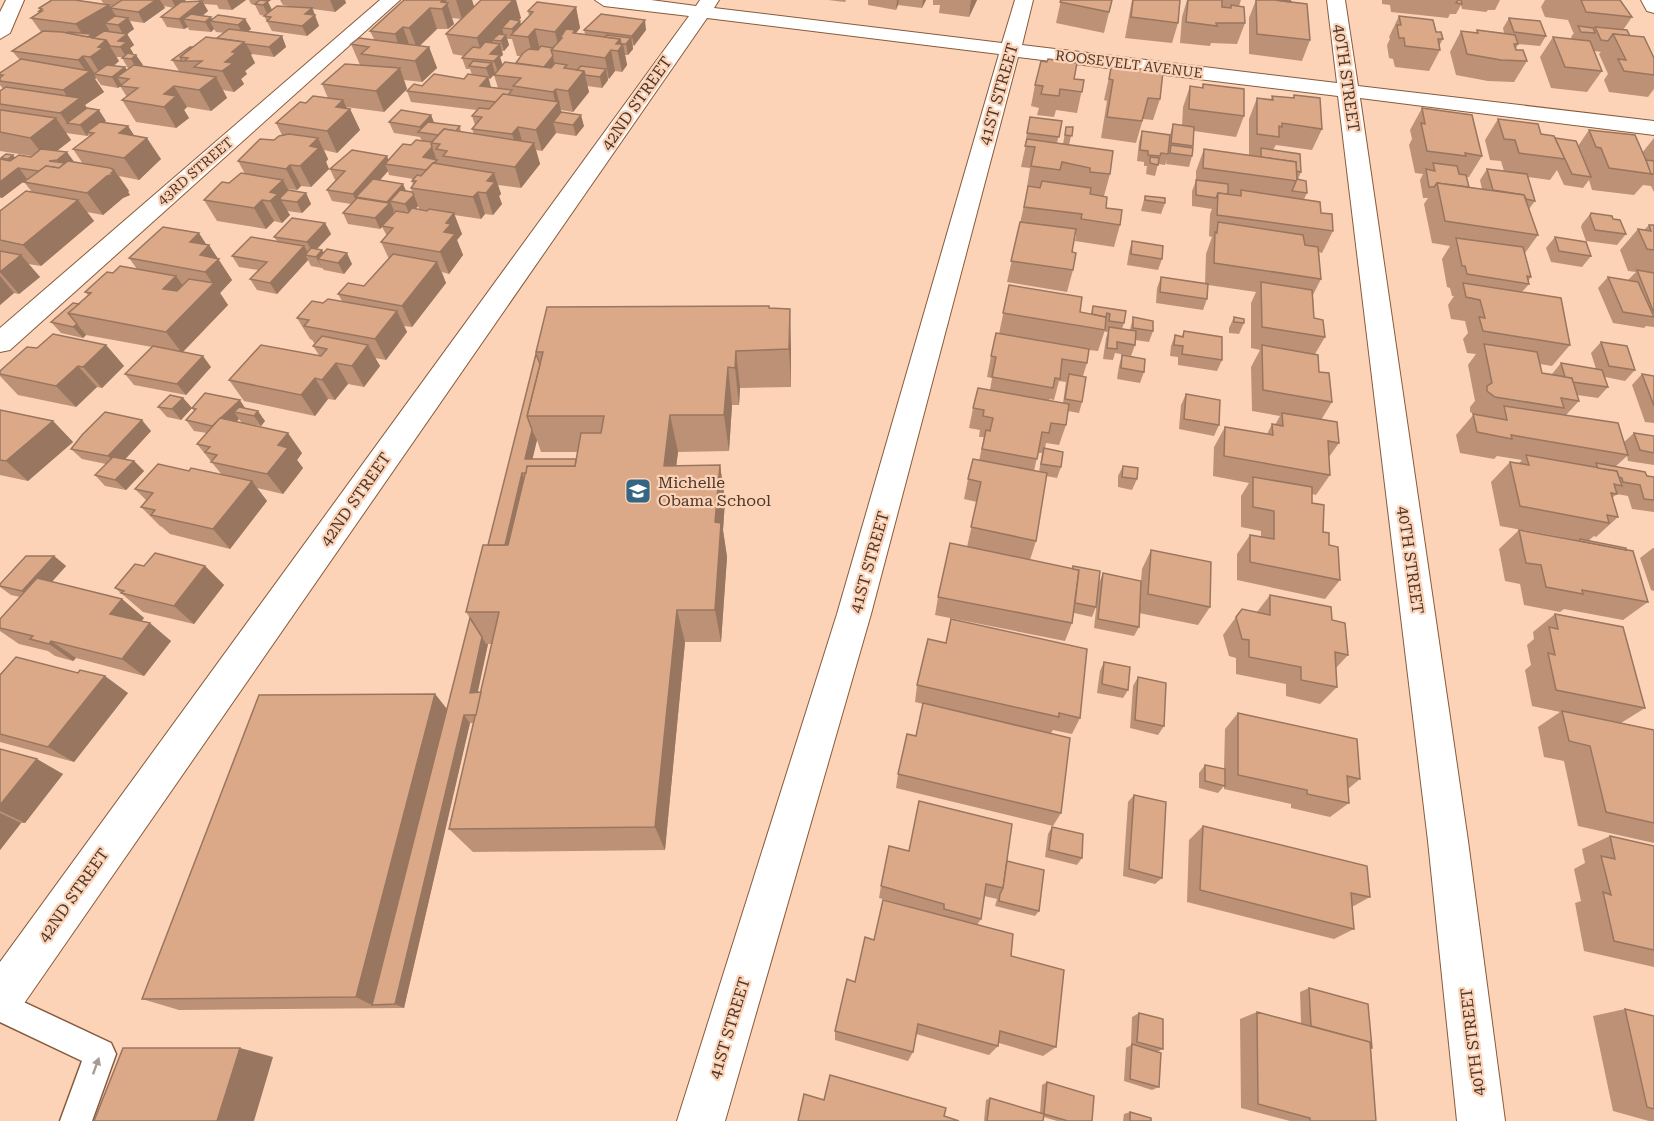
<svg xmlns="http://www.w3.org/2000/svg" width="1654" height="1121" viewBox="0 0 1654 1121" font-family="'Roboto Serif',serif">
	<style>
		.lines { fill: none; stroke-linecap: round; stroke-linejoin: round }
		.lane-casing { stroke: #875b3b; stroke-width: 3 }
		.street-casing { stroke: #875b3b; stroke-width: 2 }
		.lane { fill: #fff; fill-rule: evenodd }
		.street { fill: #fff; fill-rule: evenodd }
		.wall { fill: #bc9175; fill-rule: evenodd }
		.shaded-wall { fill: #99765f }
		.building { fill: #dba988; stroke: #99765f; stroke-width: 1.5 }
		.oneway { fill: #a69c94 }
		.labels { text-anchor: middle; stroke-width: 4.5; stroke-linejoin: round; paint-order: stroke }
		.far-street-label { font-size: 14px; fill: #4c382a; stroke: #fdd3b8 }
		.street-label { font-size: 16px; fill: #4c382a; stroke: #fdd3b8 }
		.poi-label { font-size: 16px; fill: #4c382a; stroke: #fdd3b8; text-anchor: start }
	</style>
	<rect width="100%" height="100%" fill="#fdd3b8"/>
	<g class="lines">
		<defs>
			<path id="lane" d="M0 991 111 1043 116 1054 92 1121H60L82 1061 0 1022Z"/>
			<g id="street">
				<path d="M6 0H24L10 33 0 39V12Z"/>
				<path d="M380 0H400L10 350 0 352V328Z"/>
				<path d="M595 0H651L696 6 700 0H719L714 8 1002 43 1015 0H1033L1022 45 1337 83 1327 0H1345L1358 86 1654 121V135L1360 98 1468 841 1505 1121H1457L1428 841 1338 96 1018 57 871 614 725 1121H677L837 614 999 54 707 18 16 1015 0 1021V962L689 16 604 6Z"/>
				<path d="M1641 0H1654V13L1647 11Z"/>
			</g>
		</defs>
		<use href="#lane" class="lane-casing"/>
		<use href="#street" class="street-casing"/>
		<use href="#lane" class="lane"/>
		<use href="#street" class="street"/>
	</g>
	<g class="wall">
		<path d="M101 0H185V2L199 1 198 0H246L232 10 219 9 217 5 204 4 208 11 202 16 212 20 245 19 251 29 247 32 282 36 286 47 274 57 252 54 251 55 255 63 245 71 247 74 241 79 244 84 234 92 223 90 227 98 211 111 187 107 184 110 189 118 176 128 136 122 122 100 127 97 120 86 118 88 101 85 96 78 95 79 104 92 85 105 88 109 106 121 104 122 128 126 134 136 161 159 139 180 119 176 129 191 128 192 130 195 123 198 103 215 87 212 94 221 41 266 28 264 40 277 19 294 14 293 0 305V211L32 192 24 182 29 179H27L2 198H0V159L3 160 1 158 32 156 0 151V91L3 89 0 85V73L20 60 12 51 41 32 31 18 40 12 39 11 40 10 39 8 104 4ZM164 6 174 8 161 17 167 27 184 29 188 27 189 30 211 32 214 29 216 32 225 33 217 38 192 47 172 60 179 71 188 73 142 66 136 55 132 54 133 53 130 48 134 45 127 34 134 29 130 21 144 23 165 8ZM116 57H122V58L128 68 127 70 114 66 119 61ZM66 133 87 136 88 135 90 137 73 149 83 164 75 162 57 151 71 140Z"/>
		<path d="M249 0H271L268 2 272 10 295 7 283 5 280 0H345L346 3 335 12 313 9 319 26 307 36 272 31 264 16H265L260 15 255 5 251 4Z"/>
		<path d="M404 0H472L474 6 521 18 519 20 520 21 521 25 529 16 528 11 576 7 580 28 576 33 585 34 584 30H646L633 46V49L628 55H625L627 65 622 72 615 71 609 79 608 78V80L602 88 587 86 589 92 573 112 561 110V112L584 126 576 136 556 133 542 151 536 150 540 164 521 188 498 185 501 194 499 196 502 204 493 215 485 214 481 219 454 215 462 234 457 240 463 255 449 274 442 272 446 283 412 327 404 326 407 332 386 360 375 358 380 366 364 387 348 384 335 400 328 399 315 416 244 401 229 380 319 355 313 346 315 344 312 340 310 339 297 318 323 303 342 301 338 294 364 286 389 259 381 242 387 236 382 227 380 229 348 224 343 213 351 204 332 201 327 190 337 180H335L330 169 389 160 411 145 422 141 420 137 394 133 389 122 431 115 434 123 460 126 461 132 474 134 472 129 475 125 472 116 477 110 411 102 407 91 422 86 464 79 472 75 470 69H466L462 58 464 56 453 54 446 34 461 19 452 18 454 24 448 29H437L420 46 429 47 437 68 422 82 404 80 407 89 384 112 346 107 350 109 360 130 337 153 324 150 328 159 326 162 329 169 311 187 301 186 297 190 288 189V190L306 193 311 204 302 213 287 211 290 215 282 223 274 221 266 229 217 221 204 200 245 174 238 161 282 135 276 123 306 103 328 98 322 84 360 65 351 44 374 39 370 31ZM507 39H512L517 56H521L516 63 502 65 500 57 503 55 502 51H504L509 45ZM494 75 498 88 491 87 489 79H490ZM388 171 389 175 413 179 412 181 413 185 411 188 412 192 406 191 380 180ZM418 206 419 209 427 210 415 209Z"/>
		<path d="M828 0H846L845 2Z"/>
		<path d="M868 0H926L922 8 898 5 896 10 868 5Z"/>
		<path d="M933 0H977L969 17 939 13 940 5H933Z"/>
		<path d="M1061 0H1112L1104 33 1056 23Z"/>
		<path d="M1132 0H1180L1178 23 1172 43 1125 38Z"/>
		<path d="M1187 0H1241L1239 6 1245 23 1237 44 1211 43 1210 46 1180 43 1182 17Z"/>
		<path d="M1256 0H1290L1310 40 1302 61 1249 54V18Z"/>
		<path d="M1382 0H1500L1495 10H1488L1486 12 1462 9 1461 5 1456 14H1450L1448 18 1391 12 1390 5 1382 4Z"/>
		<path d="M1545 0H1620L1632 17 1623 30 1654 58V89L1648 97 1609 92 1604 80 1608 74 1599 54 1601 52 1594 51 1602 71 1587 92 1551 88 1540 57 1553 37 1572 39 1571 37 1574 33 1573 32 1568 20 1545 17 1541 7Z"/>
		<path d="M1399 16 1436 32 1443 39 1439 46 1440 50 1429 71 1395 67 1393 59 1389 58 1387 45 1390 39 1389 37Z"/>
		<path d="M1509 18 1546 36 1540 46 1518 44 1516 49 1527 61 1514 82 1488 81 1456 75 1450 52 1461 31 1476 33 1477 30 1504 33 1503 28Z"/>
		<path d="M1111 68 1160 99 1153 120 1143 119 1136 143 1101 138 1107 101 1104 100Z"/>
		<path d="M1074 79 1084 80 1077 113 1056 110 1054 117 1037 115 1039 108 1031 106 1035 85Z"/>
		<path d="M1203 84 1244 116 1236 137 1194 131 1192 156 1189 167 1166 164 1167 159 1165 165 1158 164 1155 176 1146 174 1147 166H1144V162L1137 161 1139 142 1142 131 1170 135 1173 124 1182 126 1183 107 1190 86 1202 88Z"/>
		<path d="M1294 95 1322 129 1312 150 1276 145 1273 150 1301 172 1298 179 1307 193 1304 199 1321 213 1333 231 1322 253 1319 252 1321 279 1313 295 1314 318 1325 337 1315 354 1319 372 1332 402 1321 420 1339 443 1329 457 1330 475 1316 495 1312 494V503L1329 545 1340 580 1325 599 1237 580V554L1250 535 1261 537V531L1241 527V496L1249 483 1213 476 1214 447 1225 427 1267 434 1272 424 1275 425 1280 416 1252 411 1251 367 1260 350 1251 348V303L1256 292 1208 285 1207 299 1203 310 1156 303 1157 288 1161 277 1205 284 1206 254 1212 237 1209 236 1210 214 1212 209 1192 206V191L1196 181V171L1204 149 1249 155V119L1257 98 1271 100 1272 96 1293 98Z"/>
		<path d="M1422 108 1482 156 1469 177H1466L1469 187 1482 189 1480 180 1487 169 1504 171 1501 161 1490 160 1485 140 1498 119 1578 146 1589 130 1642 153 1654 138V192L1651 186 1643 185 1634 195 1592 190 1589 180 1583 188 1564 185 1557 170 1550 180 1528 177 1535 201 1529 209 1538 235 1525 253 1531 277 1528 281 1529 284 1522 292 1570 345 1552 366 1540 364 1542 373 1552 374 1561 363 1596 369 1591 353 1601 342 1635 370 1625 381 1605 377 1608 387 1598 398 1577 395 1579 401 1566 415 1624 442 1634 433 1654 436V465L1628 461 1627 456 1615 467 1654 477V512L1632 509 1628 496 1617 494 1612 498 1618 517 1596 537 1594 536 1588 541 1648 602 1623 620 1564 609 1560 612 1524 605 1520 584 1505 581 1499 549 1519 530 1578 540 1500 526 1491 482 1510 462 1518 464 1522 460 1497 456 1494 459 1460 453 1456 435 1474 414 1470 412V407L1475 401 1468 365 1476 354 1467 353 1463 339 1468 333 1465 321 1451 319 1448 305 1454 296H1452L1450 288 1447 287 1442 259 1450 246 1432 243 1424 204 1428 198H1423L1420 180 1423 174 1415 173 1409 145 1412 139 1410 130Z"/>
		<path d="M1030 117 1062 121 1057 143 1063 144 1066 127H1073L1069 145 1110 174 1104 196 1106 208 1120 225 1114 247 1075 241 1076 235H1075L1072 252 1073 270 1067 292 1007 282 1028 187H1027L1030 168 1021 167 1026 144H1025Z"/>
		<path d="M1145 196 1165 203 1161 214 1141 211 1142 207Z"/>
		<path d="M1591 213 1613 219 1626 234 1617 245 1586 241 1581 227 1582 224Z"/>
		<path d="M325 223 331 234 317 249 352 264 344 274 324 270 322 268 311 266 308 260 277 294 257 290 250 279 258 270 239 267 232 256 277 241 274 237Z"/>
		<path d="M1649 225H1654V327L1646 326 1644 328 1613 323 1598 288 1608 277 1628 280 1636 272 1628 271 1620 250 1638 229 1644 230Z"/>
		<path d="M1555 237 1591 256 1582 267 1551 262 1546 248Z"/>
		<path d="M1132 241 1162 259 1158 270 1127 265 1129 252Z"/>
		<path d="M207 245H209L232 280 220 293 228 305 182 352 211 367 186 395 134 385 125 374 152 347 86 335 83 338 61 333 51 322 79 304 88 295 85 292 113 273 137 269 129 258Z"/>
		<path d="M1009 285 1080 312 1091 314 1093 306 1126 311 1124 323 1122 329 1130 330 1133 317 1153 331 1149 342 1135 340V345L1131 356 1115 353 1113 360 1103 359 1106 338 1108 332H1105L1106 325H1105V330L1098 351 1089 350 1087 363 1083 376 1082 402 1079 413 1068 411 1066 425 1059 445 1046 443 1045 448 1061 467 1057 478 1046 476 1036 541 1030 560 967 547 977 502 964 499 968 479 979 461 984 437H979L980 430 969 428 973 408 990 390 992 378 987 377 991 356 999 334ZM1059 381 1066 382 1063 403 1049 400 1050 399 1054 400ZM1038 453H1042L1039 472 1034 471Z"/>
		<path d="M769 308 791 346V387L740 388 739 405H732L729 451 678 452 676 466 720 465 725 501 723 530 727 557 721 642H685L665 850 473 852 449 829 474 723H470L404 1008 179 1010 142 999 435 694 447 709 470 618 466 612 488 545 536 354V352ZM537 440 541 452H578L576 459H532ZM488 644H492L481 692 477 693Z"/>
		<path d="M1234 317 1244 323 1239 334 1229 333V328Z"/>
		<path d="M1184 331 1222 360 1217 371 1178 365V357L1170 356 1171 346 1175 335 1182 336Z"/>
		<path d="M106 345 124 366 102 388 97 387 76 407 18 395 0 376V371L37 348Z"/>
		<path d="M1122 355 1144 372 1140 383 1117 379 1119 366Z"/>
		<path d="M1642 374 1654 376V423L1645 422 1632 385Z"/>
		<path d="M1186 394 1219 425 1214 436 1179 429 1181 405Z"/>
		<path d="M183 398 192 408H246L265 421 261 426 242 423 239 419 236 422 302 453 297 460 303 468 283 494 257 488 267 501 230 549 170 534 162 527 160 526 141 507 146 500 135 489 189 471 222 475 197 444 207 433 194 431 186 420 194 411 192 408 181 420 167 417 158 407Z"/>
		<path d="M0 410 53 421 73 442 28 481 0 475Z"/>
		<path d="M151 431 125 459 134 461 144 471 126 490 105 486 95 475 106 464 82 459 71 449Z"/>
		<path d="M1123 466 1137 479 1132 490 1118 487V476Z"/>
		<path d="M1653 548H1654V591L1651 590 1640 558Z"/>
		<path d="M1151 550 1210 607 1198 625 1139 613V627L1134 636 1094 628 1097 601 1096 607 1092 617 1074 613 1072 623 1065 641 935 615 938 597 1072 568 1073 566 1099 583 1103 573 1141 581 1142 569Z"/>
		<path d="M54 556 66 566 52 582 122 599 144 618 141 621 171 641 144 676 76 658 73 661 55 656 48 651 19 644 0 631V619L20 597 11 595 0 587V584Z"/>
		<path d="M144 566H205L224 585 194 624 143 612 115 588Z"/>
		<path d="M1270 595 1332 620 1348 655 1336 668 1337 687 1320 704 1286 696V684L1236 674V658L1229 656 1223 635 1236 617 1257 612Z"/>
		<path d="M1555 614 1645 708 1621 723 1654 730V843L1578 826 1564 761 1544 757 1538 727 1560 712 1532 706 1525 670 1531 665 1527 645 1534 639 1533 632Z"/>
		<path d="M1104 662 1128 690 1123 698 1097 693 1100 671Z"/>
		<path d="M0 675 128 693 74 762 0 742Z"/>
		<path d="M1138 677 1164 726 1158 735 1130 728 1133 686Z"/>
		<path d="M917 685 1080 718 1072 734 1053 730 1051 733 1061 813 1053 826 896 788 898 774 916 736 923 704 915 702Z"/>
		<path d="M1238 713 1360 779 1348 789 1349 803 1330 817 1291 808V804L1224 789V786L1218 793 1199 788V773L1205 765 1224 769 1225 729Z"/>
		<path d="M0 749 63 774 25 823H21L0 850Z"/>
		<path d="M1134 795 1162 878 1155 884 1123 876 1128 802Z"/>
		<path d="M1203 826 1370 897 1352 907 1354 929 1334 939 1187 902 1189 840Z"/>
		<path d="M1052 827 1082 858 1077 865 1045 857 1048 834Z"/>
		<path d="M1610 836 1654 846V967L1584 951 1575 903 1581 901 1574 869 1585 863 1582 849Z"/>
		<path d="M908 851 1007 861 1039 911 1035 916 995 906 997 899 984 896 981 919 977 925 1011 956 1056 1047 1043 1056 999 1043 998 1046 989 1055 916 1034 913 1052 908 1061 835 1040V1031L855 982 940 915 879 898 881 886Z"/>
		<path d="M1309 988 1371 1049 1376 1121H1290L1241 1108 1240 1019 1257 1012 1301 1023 1300 992Z"/>
		<path d="M1625 1009 1654 1016V1121H1649L1613 1111 1593 1016Z"/>
		<path d="M1139 1013 1163 1049 1157 1052 1159 1087 1152 1090 1124 1081 1126 1048 1131 1045 1132 1017Z"/>
		<path d="M1047 1082 1092 1121H1057L1044 1117 1043 1121H984L986 1100 990 1098 1040 1113 1042 1085Z"/>
		<path d="M1130 1112 1151 1121H1123L1124 1114Z"/>
	</g>
	<g class="shaded-wall">
		<path d="M156 0H160L165 8 144 23 138 12Z"/>
		<path d="M172 0H185L186 1 176 8Z"/>
		<path d="M227 0H246L232 10Z"/>
		<path d="M261 0H271L268 2 273 12 268 16Z"/>
		<path d="M330 0H345L346 3 335 12Z"/>
		<path d="M443 0H446L454 24 448 29 442 9 441 2Z"/>
		<path d="M456 0H472L474 7 462 19Z"/>
		<path d="M513 0H516L521 18 511 29 502 28 504 36 492 40 494 46 483 59 477 38Z"/>
		<path d="M897 0H899L898 5 896 10Z"/>
		<path d="M923 0H926L922 8Z"/>
		<path d="M971 0H977L969 17Z"/>
		<path d="M202 1 208 11 196 21 183 19 188 27 184 29 179 19Z"/>
		<path d="M109 5 121 24 128 18 134 29 124 36 118 25 105 23 110 32 96 40 85 39 76 24Z"/>
		<path d="M576 7 580 28 576 33 562 38H560L562 49 560 52 555 32Z"/>
		<path d="M312 8 319 26 307 36 302 26 305 14Z"/>
		<path d="M430 8 437 29 417 48 409 28Z"/>
		<path d="M211 17 213 21H210L214 29 211 32 205 22Z"/>
		<path d="M245 19 251 29 243 35 238 25Z"/>
		<path d="M645 20 646 30 634 46 632 36Z"/>
		<path d="M520 21 522 31 513 35 512 29Z"/>
		<path d="M403 27 410 47 402 55 395 34Z"/>
		<path d="M535 29 540 50 533 58 528 37Z"/>
		<path d="M127 34 134 45 130 48 133 53 127 58 120 47 118 41Z"/>
		<path d="M506 35 509 45 504 51 501 41Z"/>
		<path d="M282 36 286 47 274 57 269 47Z"/>
		<path d="M631 38 633 49 628 55 626 44Z"/>
		<path d="M620 39 623 44 627 65 622 72 616 44Z"/>
		<path d="M106 40 119 61 114 65 116 68 101 75 90 57 98 47Z"/>
		<path d="M244 42 246 44 252 54 251 55 255 63 245 71 247 74 241 79 244 84 234 92 222 71 225 62 232 52Z"/>
		<path d="M500 44 503 55 500 57 503 66 498 72 494 61 490 54Z"/>
		<path d="M429 47 437 68 422 82 415 61Z"/>
		<path d="M611 50 615 71 609 79 605 58Z"/>
		<path d="M136 55 143 65 137 70 131 59Z"/>
		<path d="M83 56 95 74H94L96 78 95 79 104 92 85 105 92 115 99 110 106 121 91 133 87 132 88 135 87 136 80 125 67 123 75 134 60 113 72 104 63 90 87 73 78 60Z"/>
		<path d="M553 56 555 67 542 69Z"/>
		<path d="M492 63 495 73 490 79 486 68Z"/>
		<path d="M125 67 132 78 117 77 122 85 118 88 112 77Z"/>
		<path d="M400 68 407 89 384 112 376 91Z"/>
		<path d="M606 69 608 80 602 88 600 77Z"/>
		<path d="M584 71 589 92 573 112 568 91Z"/>
		<path d="M216 77 227 98 211 111 199 90Z"/>
		<path d="M488 77 491 88 480 86Z"/>
		<path d="M174 86 187 107 184 110 189 118 176 128 164 107V94Z"/>
		<path d="M556 89 564 123 553 122 556 133 542 151 536 130 556 105 553 92Z"/>
		<path d="M343 100 348 111 350 109 360 130 337 153 327 131 336 107Z"/>
		<path d="M431 115 435 125 422 133 420 127Z"/>
		<path d="M581 115 584 126 576 136 573 125Z"/>
		<path d="M56 118 71 140 46 159 30 138Z"/>
		<path d="M128 126 140 144 147 138 161 159 139 180 124 158 119 133Z"/>
		<path d="M518 127 524 148 519 155 512 134Z"/>
		<path d="M318 138 328 159 326 162 329 169 311 187 300 166 310 146Z"/>
		<path d="M534 143 540 164 521 188 515 167Z"/>
		<path d="M432 147 436 158 427 168 423 157Z"/>
		<path d="M67 152 75 163 65 171 57 160Z"/>
		<path d="M13 155 22 166 19 168 27 179 2 198 0 196V182L16 169 8 159Z"/>
		<path d="M387 156 391 165 385 164 388 171 364 198 356 197 359 203 358 205 353 194Z"/>
		<path d="M290 165 301 186 297 190 286 169Z"/>
		<path d="M114 170 129 191 128 192 130 195 123 198 103 215 87 193Z"/>
		<path d="M494 173 501 194 499 196 502 204 493 215 486 193 487 181Z"/>
		<path d="M283 180 294 201 281 200 290 215 282 223 270 201V192Z"/>
		<path d="M403 184 408 195 390 201 394 211 393 212V216L380 229 375 218 388 204 387 202Z"/>
		<path d="M478 192 485 214 481 219 473 197Z"/>
		<path d="M306 193 311 204 302 213 297 202Z"/>
		<path d="M414 195 418 206 410 215 405 204Z"/>
		<path d="M78 200 94 221 41 266 23 245Z"/>
		<path d="M262 200 274 221 266 229 254 208Z"/>
		<path d="M454 213 462 234 457 240 463 255 449 274 440 252 446 223Z"/>
		<path d="M325 223 331 234 313 253 307 242Z"/>
		<path d="M199 233 208 247 209 245 232 280 220 293 228 305 182 353 166 332 213 284 205 272 190 242Z"/>
		<path d="M304 246 310 256 305 255 308 260 277 294 270 283Z"/>
		<path d="M322 250 328 261 318 259 322 268 316 257Z"/>
		<path d="M347 253 352 264 344 274 338 263Z"/>
		<path d="M21 255 40 277 19 294 0 272Z"/>
		<path d="M437 262 446 283 412 327 402 306Z"/>
		<path d="M0 276 14 293 0 305Z"/>
		<path d="M176 276 191 297 163 289Z"/>
		<path d="M790 309 791 346V387L789 349Z"/>
		<path d="M397 311 407 332 386 360 375 339Z"/>
		<path d="M77 324 86 335 83 338 73 327Z"/>
		<path d="M106 345 124 366 102 388 83 367Z"/>
		<path d="M368 345 380 366 364 387 352 366Z"/>
		<path d="M736 351 740 388 739 405 735 368Z"/>
		<path d="M203 356 211 367 186 395 177 384Z"/>
		<path d="M336 363 348 384 335 400 322 380Z"/>
		<path d="M78 366 97 387 76 407 56 386Z"/>
		<path d="M728 367 732 405 729 451 724 415Z"/>
		<path d="M315 378 328 399 315 416 301 395Z"/>
		<path d="M183 398 192 408 181 420 172 409Z"/>
		<path d="M240 400 247 411 234 412 239 419 221 436 212 426Z"/>
		<path d="M258 411 265 421 261 426 254 416Z"/>
		<path d="M670 415 678 452 672 501 664 466Z"/>
		<path d="M142 420 151 431 118 467 108 456Z"/>
		<path d="M53 421 73 442 28 481 6 461Z"/>
		<path d="M532 430 537 440 530 470 525 459Z"/>
		<path d="M288 433 302 453 297 460 303 468 283 494 267 474 278 445Z"/>
		<path d="M134 461 144 471 126 490 115 480Z"/>
		<path d="M720 465 725 501 723 530 727 557 721 642 715 610V522Z"/>
		<path d="M522 473 526 483 508 560 504 551Z"/>
		<path d="M252 481 267 501 230 549 213 529Z"/>
		<path d="M54 556 66 566 34 601 22 591Z"/>
		<path d="M205 566 224 585 194 624 174 606Z"/>
		<path d="M122 599 144 618 132 632 110 614Z"/>
		<path d="M677 610 685 642 665 850 655 827Z"/>
		<path d="M150 623 171 641 144 676 122 659Z"/>
		<path d="M482 637 486 644H488L476 701 470 693Z"/>
		<path d="M51 641 76 658 73 661 49 644Z"/>
		<path d="M105 676 128 693 74 762 48 747Z"/>
		<path d="M435 694 453 717 372 1005 356 997Z"/>
		<path d="M464 715 470 723 404 1008 395 1004Z"/>
		<path d="M37 759 63 774 25 823 0 811V805Z"/>
		<path d="M0 813 21 823 0 850Z"/>
		<path d="M240 1048 273 1057 254 1121H217Z"/>
	</g>
	<g class="building">
		<path d="M52 0H75L109 5 76 24 31 18 42 11H39L42 9 39 8Z"/>
		<path d="M122 0H156L138 12 110 8Z"/>
		<path d="M260 0 268 1 263 5 255 4Z"/>
		<path d="M404 0H443L441 2 448 3 442 9 430 8 409 28 403 27 395 34 370 31Z"/>
		<path d="M481 0H513L477 38 446 34Z"/>
		<path d="M1061 0H1112L1109 12 1060 2Z"/>
		<path d="M1133 0H1180L1178 23 1131 17Z"/>
		<path d="M1188 0H1222V7L1231 8V5L1244 7 1245 23H1216L1217 26 1186 22Z"/>
		<path d="M1256 0H1275L1307 4 1310 40 1257 34Z"/>
		<path d="M1275 0H1290L1291 2Z"/>
		<path d="M1458 0H1461L1462 4 1456 3Z"/>
		<path d="M1581 0H1620L1632 17 1586 12Z"/>
		<path d="M202 1 179 19 161 17 181 2Z"/>
		<path d="M537 2 576 7 555 32 535 29 528 37 511 35 533 12 528 11Z"/>
		<path d="M277 6 312 8 305 14 315 15 302 26 267 21 271 17 264 16Z"/>
		<path d="M191 14 211 17 205 22 183 19Z"/>
		<path d="M601 14 645 20 632 36 584 30Z"/>
		<path d="M218 15 245 19 238 25 210 21Z"/>
		<path d="M115 16 128 18 118 25 105 23Z"/>
		<path d="M1399 16 1433 20 1436 32H1441L1443 39H1438L1440 50 1405 46 1404 38H1399L1397 25H1401Z"/>
		<path d="M1509 18 1540 21 1546 36 1514 32Z"/>
		<path d="M510 19 520 21 512 29 502 28Z"/>
		<path d="M1578 26 1593 28 1595 33 1581 32Z"/>
		<path d="M1595 27 1627 30 1630 36 1613 34 1608 41 1601 40Z"/>
		<path d="M229 29 282 36 269 47 246 44 245 45 244 42 217 38Z"/>
		<path d="M566 29 575 30 573 33 620 39 616 44H623L618 51 611 50 605 58 551 50 562 38H560Z"/>
		<path d="M1477 30 1515 35 1518 44H1514L1516 50H1523L1527 61 1501 60 1467 54 1461 31 1478 33Z"/>
		<path d="M43 31 62 32 106 40 98 47 103 48 90 57 83 56 78 60 12 51Z"/>
		<path d="M104 31 127 34 118 41 127 42 120 47 110 46 106 40 93 38Z"/>
		<path d="M68 32 92 34 88 37 67 33Z"/>
		<path d="M499 34 506 35 501 41 492 40Z"/>
		<path d="M1613 34 1644 37 1654 58V75L1624 71 1618 59 1626 60Z"/>
		<path d="M607 35 631 38 626 44H621L620 39 605 37Z"/>
		<path d="M206 37 244 42 232 52 236 53 225 62 233 63 222 71 194 67 202 61H184L188 58 180 57Z"/>
		<path d="M1553 37 1590 41 1602 71 1565 67Z"/>
		<path d="M359 38 429 47 415 61 361 54 369 47 351 44Z"/>
		<path d="M485 42 500 44 490 54 500 55 494 61 462 58 473 47 480 48Z"/>
		<path d="M541 46 553 48 551 50 553 56 544 67 516 63 523 53 529 49 538 50Z"/>
		<path d="M190 47H192L180 57 182 61 172 60Z"/>
		<path d="M128 53 136 55 131 59 122 58Z"/>
		<path d="M21 59 90 71 63 90 0 81V78L3 75H0V73Z"/>
		<path d="M1048 59 1077 63 1074 79 1084 80 1082 92 1060 89 1059 96 1041 94 1043 86 1035 85 1041 61 1047 62Z"/>
		<path d="M473 61 492 63 486 68 469 66Z"/>
		<path d="M505 62 551 68 555 63 567 65 564 68 584 71 568 91 556 89 553 92 513 86 521 78 494 75Z"/>
		<path d="M345 64 400 68 376 91 322 84Z"/>
		<path d="M107 65 125 67 112 77 94 74Z"/>
		<path d="M134 65 216 77 199 90 174 86 164 94 176 96 164 107 122 100 138 88 120 86 129 79 117 77Z"/>
		<path d="M581 66 606 69 600 77 585 75 584 71 577 70Z"/>
		<path d="M1116 66 1163 72 1160 99 1148 98 1142 121 1107 117 1113 80 1109 79 1111 68Z"/>
		<path d="M434 74 464 79 468 74 488 77 480 86 512 90 508 95 503 94 496 102 407 91 414 84 422 86Z"/>
		<path d="M1203 84 1244 89V116L1189 109 1190 86 1203 88Z"/>
		<path d="M6 87 80 98 60 113 0 104V91Z"/>
		<path d="M503 94 559 102 536 130 518 127 512 134 472 129 482 117 472 116 479 108 489 109Z"/>
		<path d="M1294 95 1320 98 1322 129 1282 123V127L1279 126V137L1257 134V98L1273 100 1272 96 1294 98Z"/>
		<path d="M313 96 343 100 336 107 350 109 327 131 276 123 300 102 306 103Z"/>
		<path d="M87 108 99 110 80 125 67 123Z"/>
		<path d="M1422 108 1472 115 1482 156 1465 153 1466 156 1427 151 1421 123 1425 124Z"/>
		<path d="M0 110H1L56 118 30 138 0 132Z"/>
		<path d="M401 110 431 115 420 127 389 122Z"/>
		<path d="M561 112 581 115 573 125 553 122Z"/>
		<path d="M1030 117 1062 121 1059 137 1027 133Z"/>
		<path d="M1498 119 1538 124 1541 134 1554 136 1565 159 1519 153 1515 140 1504 139Z"/>
		<path d="M100 122 128 126 119 133 147 138 124 158 73 149 94 133 87 132Z"/>
		<path d="M428 122 460 126 456 131 444 129 438 135 418 132Z"/>
		<path d="M1173 124 1194 127 1193 146 1171 143Z"/>
		<path d="M1066 127H1073L1072 136 1065 135Z"/>
		<path d="M444 129 534 143 515 167 443 156 447 151 436 149 440 144 431 143Z"/>
		<path d="M1589 130 1635 135 1652 174 1609 168 1601 148 1596 147Z"/>
		<path d="M1142 131 1170 135 1168 154 1161 153 1160 156 1148 155V151L1140 150Z"/>
		<path d="M289 134 318 138 310 146 319 148 300 166 290 165 286 169 238 161 260 139 274 140 279 136Z"/>
		<path d="M1555 138 1576 141 1591 177 1572 174Z"/>
		<path d="M1027 139 1113 151 1110 174 1090 172V168L1062 162 1060 170 1031 166 1035 147 1025 146Z"/>
		<path d="M416 140 432 142 431 143 432 147 423 157 437 160 434 163H433L426 170 385 164 403 144 411 145Z"/>
		<path d="M1171 145 1193 148 1192 156 1170 153Z"/>
		<path d="M1261 148 1300 154 1301 172 1296 171V162L1261 157Z"/>
		<path d="M41 149 67 152 57 160 49 161 65 163 59 168 46 166 39 171 18 168 0 182V159L10 161 19 155 31 157Z"/>
		<path d="M1204 149 1296 162 1297 181 1203 168Z"/>
		<path d="M352 150 387 156 353 194 327 190 345 171 330 169Z"/>
		<path d="M6 154 13 155 8 159 1 158Z"/>
		<path d="M1150 157 1159 158 1158 165 1150 163Z"/>
		<path d="M1646 160 1654 161V174H1651Z"/>
		<path d="M68 161 110 168 114 170 111 173 115 174 107 176 87 193 24 182 46 166 59 168Z"/>
		<path d="M433 163 494 173 487 181 495 182 486 193 478 192 473 197 411 188 416 181H412L417 175 421 176Z"/>
		<path d="M1433 163 1457 166 1459 174 1466 175 1469 187 1437 183 1434 187H1429L1426 169 1435 171Z"/>
		<path d="M1487 169 1527 174 1535 201 1526 199 1524 195 1493 190Z"/>
		<path d="M241 173 283 180 270 192 278 194 270 201 262 200 254 208 204 200 222 182 229 183Z"/>
		<path d="M373 179 403 184 387 202 356 197Z"/>
		<path d="M1297 179 1306 181 1307 193 1292 191Z"/>
		<path d="M1196 180 1228 184V194L1218 193 1216 198 1196 195Z"/>
		<path d="M1042 181 1091 188 1090 194 1107 197 1106 208 1122 210 1120 225 1081 219 1082 214 1024 207 1028 186 1040 188Z"/>
		<path d="M1437 183 1524 195 1538 235 1445 221Z"/>
		<path d="M288 190 306 193 297 202 281 200 280 198Z"/>
		<path d="M400 190 412 192 414 195 405 204 390 201Z"/>
		<path d="M1241 190 1320 202 1321 213 1332 214 1333 231 1217 215 1218 193 1241 196Z"/>
		<path d="M26 191 78 200 23 245 0 240V211Z"/>
		<path d="M1145 196 1165 198V203L1145 200Z"/>
		<path d="M357 198 389 203 388 205 375 218 343 213Z"/>
		<path d="M412 208 427 211 429 209 454 213 446 223 451 224 444 232 455 234 440 252 381 242 393 228 382 226 396 211 408 213Z"/>
		<path d="M1591 213 1612 216 1613 219 1620 220 1626 234 1595 230 1590 216Z"/>
		<path d="M292 218 325 223 307 242 274 237Z"/>
		<path d="M1020 222 1076 229 1072 252 1076 253 1073 270 1011 261Z"/>
		<path d="M1218 222 1303 235 1305 245 1318 247 1321 279 1214 263 1215 232 1217 233Z"/>
		<path d="M1649 225H1654V250L1647 249 1638 229 1651 231Z"/>
		<path d="M163 227 199 233 190 242 209 245 200 255 219 259 205 272 129 258Z"/>
		<path d="M251 237 304 246 270 283 250 279 267 262 232 256Z"/>
		<path d="M1555 237 1586 242 1591 256 1559 251Z"/>
		<path d="M1456 238 1523 247 1531 277 1527 276 1529 284 1467 274 1465 266H1462Z"/>
		<path d="M1132 241 1163 246 1162 259 1131 254Z"/>
		<path d="M311 248 322 250 316 257 305 255Z"/>
		<path d="M327 249 347 253 338 263 318 259Z"/>
		<path d="M0 251 21 255 0 272Z"/>
		<path d="M393 254 437 262 402 306 338 294 348 283 364 286Z"/>
		<path d="M120 266 176 276 163 289 177 291 189 279 214 283 166 332 68 313 91 293 85 292 107 272 113 273Z"/>
		<path d="M1637 270 1654 273V313Z"/>
		<path d="M1161 277 1208 284 1207 299 1160 292Z"/>
		<path d="M1608 277 1638 282 1654 317 1623 312Z"/>
		<path d="M1261 282 1312 290 1314 318 1323 320 1325 337 1262 327Z"/>
		<path d="M1463 283 1561 298 1570 345 1483 331 1479 317 1485 318 1480 300 1466 297Z"/>
		<path d="M1009 285 1082 297 1080 312 1106 317 1105 330 1003 313Z"/>
		<path d="M328 299 397 311 375 339 304 326 309 320 297 318 312 301 323 303Z"/>
		<path d="M73 303 79 304 68 313 77 324 73 327 51 322Z"/>
		<path d="M769 306V308L790 309 789 349 736 351 735 368 728 367 724 415H670L664 466 720 465 715 522 721 523 715 610H677L655 827 449 829 499 612H466L483 545H508L527 466H575L581 433H601L604 416H527L543 352H536L547 307Z"/>
		<path d="M1093 306 1126 311 1124 323 1109 321 1110 314 1107 313 1106 317 1092 314Z"/>
		<path d="M1133 317 1153 321V331L1133 328Z"/>
		<path d="M1234 317 1244 319V323L1234 322Z"/>
		<path d="M1109 327 1136 331 1135 345 1117 342V349L1107 348Z"/>
		<path d="M1184 331 1222 337V360L1182 354 1183 346 1174 345 1175 335 1183 337Z"/>
		<path d="M996 333 1089 349 1087 363 1062 359 1060 379 1055 378 1053 388 992 377 996 357 991 356Z"/>
		<path d="M53 334 106 345 83 367 78 366 56 386 0 374V371L27 347 37 348Z"/>
		<path d="M322 336 368 345 352 366 336 363 322 380 315 378 301 395 229 380 261 345 321 356 327 349 313 346Z"/>
		<path d="M1601 342 1627 346 1635 370 1609 366Z"/>
		<path d="M1484 344 1537 352 1542 373 1572 378 1579 401 1561 398 1564 408 1495 397 1487 391V386L1492 383Z"/>
		<path d="M1262 345 1318 355 1319 372 1329 373 1332 402 1263 390Z"/>
		<path d="M153 346 203 356 177 384 125 374Z"/>
		<path d="M536 354 540 364 527 416 532 430 525 459H576L575 466H527L526 473H522L505 545H488Z"/>
		<path d="M1122 355 1145 359 1144 372 1121 368Z"/>
		<path d="M1561 363 1602 370 1608 387 1573 382 1572 378 1565 377Z"/>
		<path d="M1069 374 1086 377 1082 402 1065 399Z"/>
		<path d="M1642 374 1654 376V406Z"/>
		<path d="M978 388 1069 404 1066 425 1051 423 1049 433 1042 432 1037 459 982 449 986 430 990 431 993 418 983 416 984 410 973 408Z"/>
		<path d="M205 393 240 400 212 426 186 420 196 409 192 408Z"/>
		<path d="M1186 394 1220 400 1219 425 1184 419Z"/>
		<path d="M170 395 183 398 172 409 158 407Z"/>
		<path d="M1504 406 1618 423 1628 455 1511 435 1512 439 1477 432 1473 414 1507 420Z"/>
		<path d="M239 407 258 411 254 416 234 412Z"/>
		<path d="M0 410 53 421 6 461 0 460Z"/>
		<path d="M105 412 142 420 108 456 71 449 82 435Z"/>
		<path d="M1282 413 1337 422 1339 443 1328 441 1330 475 1224 456 1225 427 1273 435 1272 424 1283 426Z"/>
		<path d="M220 418 288 433 278 445 288 448 267 474 211 462 217 455 205 452 210 447 197 444Z"/>
		<path d="M1634 433 1654 436V453L1640 450Z"/>
		<path d="M1044 448 1063 452 1061 467 1041 464Z"/>
		<path d="M1526 455 1617 471 1622 486 1614 484 1617 494 1611 493 1618 517 1607 515 1609 523 1520 506 1510 462 1529 465Z"/>
		<path d="M113 457 134 461 115 480 95 475Z"/>
		<path d="M973 459 1047 473 1036 541 971 527 981 482 968 479Z"/>
		<path d="M1596 463 1645 472 1647 476 1654 477V500L1644 499 1640 485 1623 482 1622 478 1619 477 1617 471 1598 468Z"/>
		<path d="M158 464 189 471 191 468 252 481 213 529 151 515 155 510 141 507 153 493 135 489Z"/>
		<path d="M1123 466 1138 468 1137 479 1122 477Z"/>
		<path d="M1253 477 1312 487V503L1324 505 1323 532 1329 533V545L1338 547 1340 580 1250 562V535L1274 539V511L1253 507Z"/>
		<path d="M1519 530 1633 551 1648 602 1582 590 1583 594 1546 587 1541 565 1526 563Z"/>
		<path d="M1580 539 1626 548V550L1580 541Z"/>
		<path d="M950 543 1079 570 1072 623 938 597Z"/>
		<path d="M1151 550 1211 562 1210 607 1148 594Z"/>
		<path d="M155 553 205 566 174 606 121 593 124 591 115 588 135 564 144 566Z"/>
		<path d="M26 556H54L22 591 0 586V584Z"/>
		<path d="M1073 566 1100 571 1096 607 1075 603 1079 570 1073 569Z"/>
		<path d="M1103 573 1141 581 1139 627 1098 619Z"/>
		<path d="M37 578 122 599 110 614 150 623 122 659 51 641 49 644 30 639 33 636 0 628V619Z"/>
		<path d="M1270 595 1331 607 1332 620 1345 623 1348 655 1335 652 1337 687 1301 680V667L1249 657V640L1242 639 1236 617 1242 609 1270 615Z"/>
		<path d="M1555 614 1623 627 1645 708 1556 690 1548 653 1555 655 1549 627 1558 629Z"/>
		<path d="M470 618 482 637 470 693 481 692 476 715H464L395 1004 372 1005Z"/>
		<path d="M951 619 1087 649 1080 718 1059 713V717L917 685 928 639 946 643Z"/>
		<path d="M16 657 78 673 80 670 105 676 48 747 0 734V675Z"/>
		<path d="M1104 662 1130 667 1128 690 1102 684Z"/>
		<path d="M1138 677 1166 683 1164 726 1135 720Z"/>
		<path d="M435 694 356 997 142 999 259 695Z"/>
		<path d="M923 703 1070 738 1061 813 898 774 907 734 916 736Z"/>
		<path d="M1562 711 1654 730V823L1606 812 1590 746 1569 741Z"/>
		<path d="M1238 713 1357 739 1360 779 1347 776 1349 803 1307 794V790L1238 775Z"/>
		<path d="M0 749 37 759 0 805Z"/>
		<path d="M1205 765 1225 769V786L1205 781Z"/>
		<path d="M1134 795 1166 802 1162 878 1129 869Z"/>
		<path d="M919 801 1012 824 1003 888 986 884 981 919 944 909V904L881 886 889 846 909 851Z"/>
		<path d="M1203 826 1367 866 1370 897 1351 893 1354 929 1200 890Z"/>
		<path d="M1052 827 1083 834 1082 858 1049 850Z"/>
		<path d="M1610 836 1654 846V950L1614 941 1603 892 1611 895 1601 856 1615 859Z"/>
		<path d="M1007 861 1044 870 1039 911 999 901 1000 894 1003 888Z"/>
		<path d="M883 900 1013 934 1011 956 1064 970 1056 1047 1000 1031 998 1046 918 1024 913 1052 835 1031 847 979 855 982 865 937 874 940Z"/>
		<path d="M1309 988 1368 1004 1372 1048H1371L1370 1042 1311 1026Z"/>
		<path d="M1625 1009 1654 1016V1109L1647 1107Z"/>
		<path d="M1257 1012 1370 1042 1376 1121H1310V1118L1258 1104Z"/>
		<path d="M1139 1013 1163 1019V1049L1137 1042Z"/>
		<path d="M1132 1044 1161 1053 1159 1087 1130 1079Z"/>
		<path d="M123 1048H240L217 1121H94Z"/>
		<path d="M830 1075 946 1108 944 1116 959 1121H798L804 1094 824 1100Z"/>
		<path d="M1047 1082 1094 1096 1092 1121H1068L1044 1114 1043 1121H987L990 1098 1044 1114Z"/>
		<path d="M1130 1112 1151 1118V1121H1130Z"/>
	</g>
	<defs><path id="oneway-solid" d="M-6-.8H1V-3.2L6.5 0L1 3.2V.8H-6Z" transform="scale(1.5)"/></defs>
	<use class="oneway" href="#oneway-solid" transform="translate(96 1066) rotate(-70)"/>
	<defs>
		<symbol id="school-square" viewBox="-11 -11 22 22"><rect x="-9" y="-9" width="18" height="18" rx="4" fill="#336683" stroke="#fdd3b8"/><path d="M0-5L7-2L0 1L-7-2ZM-4 1L0 2.5L4 1V4Q0 6-4 4Z" fill="#fff"/></symbol>
	</defs>
	<g fill-rule="evenodd">
		<use href="#school-square" x="623" y="476" width="30" height="30"/>
	</g>
	<g class="labels">
		<g class="far-street-label">
			<text transform="translate(1129 64) rotate(7)" y="5">ROOSEVELT AVENUE</text>
			<text transform="translate(195 171) rotate(-41)" y="5">43RD STREET</text>
		</g>
		<g class="street-label">
			<text transform="translate(1347 78) rotate(82)" y="6">40TH STREET</text>
			<text transform="translate(998 94) rotate(-74)" y="6">41ST STREET</text>
			<text transform="translate(636 103) rotate(-55)" y="6">42ND STREET</text>
			<text transform="translate(355 499) rotate(-55)" y="6">42ND STREET</text>
			<text transform="translate(1411 560) rotate(82)" y="6">40TH STREET</text>
			<text transform="translate(869 562) rotate(-74)" y="6">41ST STREET</text>
			<text transform="translate(73 895) rotate(-55)" y="6">42ND STREET</text>
			<text transform="translate(729 1028) rotate(-73)" y="6">41ST STREET</text>
			<text transform="translate(1472 1042) rotate(-97)" y="6">40TH STREET</text>
		</g>
		<g class="poi-label">
			<text x="658" y="488">Michelle<tspan x="658" dy="18">Obama School</tspan></text>
		</g>
	</g>
</svg>
